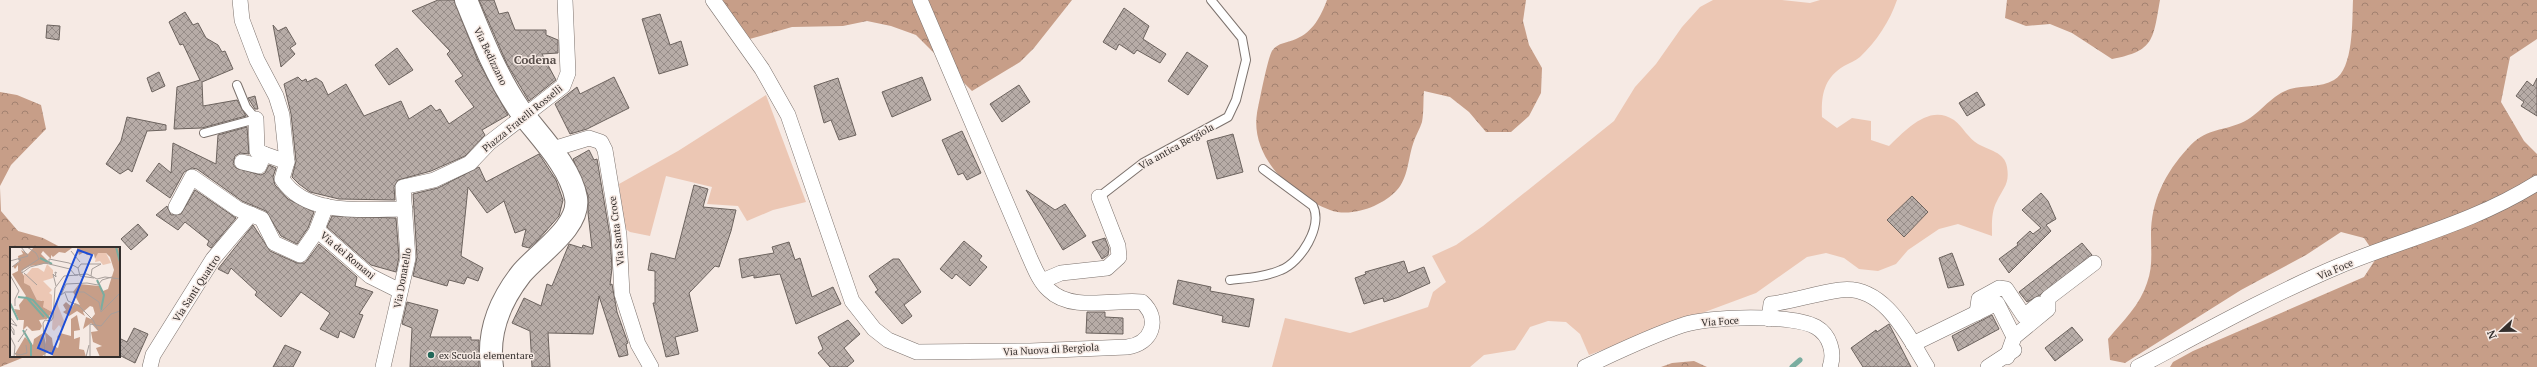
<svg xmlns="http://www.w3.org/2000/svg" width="2537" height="367" viewBox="0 0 2537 367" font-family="'PT Serif',serif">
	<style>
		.green { fill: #ecc7b4 }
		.forest { fill: url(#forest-crowns) }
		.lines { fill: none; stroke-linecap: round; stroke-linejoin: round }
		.stream { stroke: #7aada0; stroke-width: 5 }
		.building { fill: url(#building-cross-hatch); stroke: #6c635e }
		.lane-casing { stroke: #7c726d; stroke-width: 10 }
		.street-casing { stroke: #7c726d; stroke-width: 16 }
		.secondary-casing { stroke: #7c726d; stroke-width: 24 }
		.lane { stroke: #fff; stroke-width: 8 }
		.street { stroke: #fff; stroke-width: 15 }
		.secondary { stroke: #fff; stroke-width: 22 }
		.poi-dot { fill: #226759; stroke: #f6eae4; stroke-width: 1.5 }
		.labels { text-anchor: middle; stroke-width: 3; stroke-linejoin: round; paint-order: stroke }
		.street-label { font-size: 10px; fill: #342f2d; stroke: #f6eae4 }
		.poi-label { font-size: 10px; fill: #342f2d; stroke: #f6eae4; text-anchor: start }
		.quarter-label { font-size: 12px; font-weight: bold; fill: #5a504c; stroke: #f6eae4 }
		.inset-river { fill: none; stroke: #7aada0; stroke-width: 2 }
		.inset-road { fill: none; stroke: #a89f9b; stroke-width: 1 }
		.view { fill: #1d4ed8; fill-opacity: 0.15; stroke: #1d4ed8; stroke-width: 2 }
		.inset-edge { fill: none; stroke: #342f2d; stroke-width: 2 }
	</style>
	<defs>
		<pattern id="forest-crowns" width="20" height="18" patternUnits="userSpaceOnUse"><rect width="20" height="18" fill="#c79e88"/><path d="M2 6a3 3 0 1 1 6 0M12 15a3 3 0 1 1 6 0" fill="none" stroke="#a28170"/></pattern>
		<pattern id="building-cross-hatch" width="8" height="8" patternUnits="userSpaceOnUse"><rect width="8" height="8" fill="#b7aca7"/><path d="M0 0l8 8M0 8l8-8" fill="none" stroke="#968c88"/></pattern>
	</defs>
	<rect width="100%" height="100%" fill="#f6eae4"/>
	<g class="green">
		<path d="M1713 0H1782L1810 3 1820 0H1897C1890 21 1876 42 1860 57 1855 61 1849 63 1844 66 1824 78 1821 95 1822 117L1837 128 1852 118 1871 121V140L1889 146C1905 131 1929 103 1954 120 1963 127 1968 138 1978 144 1988 150 2005 152 2007 167 2010 184 2003 188 1997 201 1991 212 1992 224 1992 236L1958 224 1939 229 1908 250 1896 264 1878 271 1859 269 1844 258 1826 253 1807 257 1756 293 1589 355 1580 334 1566 322 1548 321 1530 327 1515 350 1484 355 1470 367H1272L1285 318 1350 333 1428 307 1433 292 1446 282 1432 256 1456 245 1483 226 1614 121 1635 87 1656 64 1682 27 1700 7Z"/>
		<path d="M766 95 806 202 773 210 747 221 738 206 707 204 712 187 666 176 650 236 630 232 624 228 619 184 678 151Z"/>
	</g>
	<g class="forest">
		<path d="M722 0H1072L1034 48 1020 62 972 91 916 35 891 26 867 21 843 26 792 27 746 40Z"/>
		<path d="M1327 0H1526L1523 21 1529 45 1542 68 1541 93 1529 116 1511 132H1486L1469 112 1450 97 1424 91C1423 101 1424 112 1422 122 1420 129 1415 136 1413 144 1408 159 1408 178 1397 190 1383 206 1351 218 1330 210 1292 196 1250 157 1257 113 1259 103 1268 57 1272 51 1278 42 1288 43 1296 39 1313 32 1321 16 1327 0Z"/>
		<path d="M2007 0H2160C2153 39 2155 51 2112 59L2072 33 2050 24 2026 26 2005 18Z"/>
		<path d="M2353 0H2537V39L2510 57 2501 102 2524 141 2537 154V367H2170L2173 362 2193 351 2364 277 2377 257 2364 238 2341 232 2306 255 2241 290 2125 363 2110 360 2108 339C2123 321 2140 305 2147 283 2153 267 2151 251 2151 235 2151 201 2165 173 2188 148 2206 128 2219 132 2241 123 2260 115 2270 95 2290 89 2305 85 2320 88 2334 80 2354 69 2352 20 2353 0Z"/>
		<path d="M0 92 17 95 41 105 46 129 11 165 0 186Z"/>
		<path d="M0 188 1 211 18 231 43 238 62 248H11V356H27L0 367Z"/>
		<path d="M1694 361 1707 367H1661L1672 363Z"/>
	</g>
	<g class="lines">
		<path class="stream" d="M1792 367 1800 360"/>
	</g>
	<g class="building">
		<path d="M438 0H454L478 61 508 115 482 130 485 135 465 156 431 171 398 180 394 187 395 200 339 199 310 192 299 184 292 177 296 161 291 114 284 84 298 77 302 81 306 79 307 82 316 78 322 82 328 95 346 84 364 116 401 101 409 119 431 105 436 111 440 109 449 124 474 107 455 81 463 76 447 54 450 51 412 11Z"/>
		<path d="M479 0H494L499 14 508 12 515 30H546V35L558 40V53L542 54 556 80 529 101 507 64Z"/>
		<path d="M1124 8 1149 26 1143 39 1166 54 1160 63 1137 50 1134 54 1119 44 1116 50 1103 42Z"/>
		<path d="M185 12 193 25 198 23 206 38 218 45 222 52 225 51 233 69 202 82 203 106 237 100 246 116 202 128 174 129 177 87 200 80 183 44 180 45 169 22Z"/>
		<path d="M660 14 670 45 681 41 688 65 659 74 642 19Z"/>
		<path d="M47 25 60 26 59 40 46 38Z"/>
		<path d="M273 25 278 31 286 27 296 44 290 48 295 54 281 67Z"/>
		<path d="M397 48 413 70 389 85 375 65Z"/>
		<path d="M1187 52 1208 66 1188 95 1168 81Z"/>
		<path d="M159 72 165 86 152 92 147 78Z"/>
		<path d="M614 77 629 108 587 129 570 134 555 104 577 87 580 94Z"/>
		<path d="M922 77 931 100 892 117 882 92Z"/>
		<path d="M838 78 856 135 839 140 831 120 824 123 814 86Z"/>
		<path d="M2537 78V116L2521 106 2524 102 2516 96 2527 81 2533 86Z"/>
		<path d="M1019 85 1030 102 1002 122 990 104Z"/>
		<path d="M1977 92 1985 105 1967 116 1959 103Z"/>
		<path d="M255 96 258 109H255L248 98Z"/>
		<path d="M127 117 166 125V130L147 131 132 172 128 169 120 174 106 164 121 141Z"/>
		<path d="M247 127 249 154 240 153 235 156 233 164 236 168 261 175 265 173 269 165 276 168 273 177 275 185 288 199 314 212 308 228 297 244 281 236 266 211 242 201 197 169 192 168 184 172 170 198 146 181 159 163 171 173 173 143 216 164 218 135Z"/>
		<path d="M962 131 981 173 967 180 963 173 958 175 942 140Z"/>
		<path d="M1233 134 1243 172 1217 179 1207 141Z"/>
		<path d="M589 150 594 160 597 159 610 236 612 268 610 285 612 284 617 312 628 343 626 344 628 355 619 357 599 296 593 334 548 333 550 367H532L530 331 512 323 524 298 541 306 547 284 552 286 569 244 582 248 583 245 592 248 588 213V195L573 159Z"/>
		<path d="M539 154 556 180 563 200 559 216 538 240 529 248 522 246 526 229 515 233 504 201 487 213 468 187 461 256 483 268 478 281 467 277 464 284 449 280 447 286 413 276 417 257 413 194 438 188 479 167 486 182Z"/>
		<path d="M694 185 708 189 703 207 736 210 731 231 719 267 715 266 689 293 698 331 675 337 679 354 666 357 653 303H655V271L648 270 651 253 675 259Z"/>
		<path d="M195 190 236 218 211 248 207 245 209 241 185 222 178 230 156 215 167 206 171 215 181 214Z"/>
		<path d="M1026 190 1055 210 1065 204 1086 236 1063 250Z"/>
		<path d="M2041 193 2048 201 2056 219 2046 225 2051 231 2009 273 1999 259 2018 245 2017 243 2030 231 2033 234 2041 228 2022 210Z"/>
		<path d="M1912 196 1928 212 1904 237 1887 220Z"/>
		<path d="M332 216 396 218 399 257 396 272 371 265 327 227Z"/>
		<path d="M138 224 148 235 131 250 121 239Z"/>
		<path d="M253 225 270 251 297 263H305L319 244 357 277 355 286 373 292 359 314 363 315 354 338 340 331 338 338 320 329 330 313 301 292 281 317 255 295 257 292 231 268 228 274 218 269Z"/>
		<path d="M1105 238 1109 249 1108 255 1102 259 1092 242Z"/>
		<path d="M964 241 982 256 979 260 987 267 970 286 956 274 952 279 940 269Z"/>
		<path d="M789 242 795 260 800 258 812 297 833 287 841 304 796 324 780 274 754 278V275L742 278 739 259 774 253 772 247Z"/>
		<path d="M2082 243 2092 255 2040 295 2027 302 2019 292Z"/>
		<path d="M1952 253 1964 285 1948 288 1939 258Z"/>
		<path d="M893 259H899L921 292 904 305 912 316 902 324 875 292 878 290 869 276Z"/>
		<path d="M1404 261 1408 273 1424 267 1430 283 1399 297 1384 302 1383 298 1364 304 1355 278 1366 274 1365 272Z"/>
		<path d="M1178 280 1211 287 1210 291 1254 299 1249 327 1222 322 1223 316 1173 304Z"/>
		<path d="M407 302 438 310 430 337H471V340H479V367H410L412 328 402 324Z"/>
		<path d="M1087 312H1105V317L1123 318V334L1086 333Z"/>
		<path d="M1992 315 1999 329 1958 351 1952 336Z"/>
		<path d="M848 320 860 334 844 348 854 361 847 367H830L818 353 823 349 818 337Z"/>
		<path d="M1889 324 1911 367H1863L1851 348 1876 330 1877 332Z"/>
		<path d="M2072 327 2083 340 2055 361 2045 348Z"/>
		<path d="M134 328 148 334 135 363 119 355V338L127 342Z"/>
		<path d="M285 345 301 352 293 367H273Z"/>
	</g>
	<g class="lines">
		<defs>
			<g id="lane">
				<path d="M237 85 246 107 256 119"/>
				<path d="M204 133 256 119"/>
				<path d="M1099 197 1143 163 1228 117 1236 100 1246 60 1242 38 1211 0"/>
				<path d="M1230 280C1247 278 1265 277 1281 270 1301 262 1323 226 1313 206L1263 169"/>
			</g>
			<g id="street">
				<path d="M240 0 242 20 257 60 276 96 282 115 287 162 282 179C306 217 366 209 405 209"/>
				<path d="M713 0 762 69 788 115 852 301 874 329 888 340 917 352 1030 351 1127 347C1152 344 1161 319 1142 302 1114 299 1071 312 1049 290 1039 281 1034 267 1029 256L920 0"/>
				<path d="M256 119 257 151 264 154"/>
				<path d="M553 149 589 138 601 142 605 150 619 235 622 294 638 344 651 367"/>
				<path d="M242 162 259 166 264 154 287 162"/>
				<path d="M176 207 192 177 238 209 262 219 274 243 300 255 316 232 326 206"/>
				<path d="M317 230 370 276 400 291"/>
				<path d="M1042 281 1061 273 1107 268 1119 257 1118 246 1099 197"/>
				<path d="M1977 313 1979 299 1999 288 2006 289 2024 316 2039 304"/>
				<path d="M1769 319 1771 304C1794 301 1817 293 1840 290 1884 284 1908 336 1927 367"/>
				<path d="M1913 344 1997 303 2014 337"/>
				<path d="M2007 357 2014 337 2048 309V298L2094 263"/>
				<path d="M150 367 153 355 213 259 251 214"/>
				<path d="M383 367 408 258 403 187 434 180 470 163 489 143 563 86 568 73 565 0"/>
				<path d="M1585 367C1617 352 1650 336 1683 325 1708 316 1794 314 1816 327 1830 335 1835 353 1830 367"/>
				<path d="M1988 367 2014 350"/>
				<path d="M2138 367C2204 332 2270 295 2339 266 2407 238 2473 223 2537 183"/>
			</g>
			<path id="secondary" d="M466 0C481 37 496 75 519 109 537 134 570 165 576 198 581 227 537 254 521 274 500 301 487 332 492 367"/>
		</defs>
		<use href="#lane" class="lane-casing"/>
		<use href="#street" class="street-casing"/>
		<use href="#secondary" class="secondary-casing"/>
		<use href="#lane" class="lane"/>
		<use href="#street" class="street"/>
		<use href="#secondary" class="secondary"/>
	</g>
	<circle class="poi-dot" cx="431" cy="355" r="4"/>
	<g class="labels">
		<g class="street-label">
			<text transform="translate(491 56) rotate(64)" y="4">Via Bedizzano</text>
			<text transform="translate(522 118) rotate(-39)" y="4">Piazza Fratelli Rosselli</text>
			<text transform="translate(1176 146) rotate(-29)" y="4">Via antica Bergiola</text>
			<text transform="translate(616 231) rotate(-97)" y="4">Via Santa Croce</text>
			<text transform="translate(348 255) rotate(40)" y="4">Via dei Romani</text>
			<text transform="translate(2335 269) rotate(-23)" y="4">Via Foce</text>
			<text transform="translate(402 278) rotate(-80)" y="4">Via Donatello</text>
			<text transform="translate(196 288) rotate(-57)" y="4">Via Santi Quattro</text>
			<text transform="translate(1720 321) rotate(-4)" y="4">Via Foce</text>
			<text transform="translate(1051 349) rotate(-3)" y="4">Via Nuova di Bergiola</text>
		</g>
		<g class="poi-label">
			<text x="439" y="359">ex Scuola elementare</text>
		</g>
		<g class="quarter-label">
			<text x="535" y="64">Codena</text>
		</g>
	</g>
	<g transform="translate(10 247)">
		<rect width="110" height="110" fill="#f6eae4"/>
		<path d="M87 6H96L101 16 93 18 90 14 85 15ZM37 17 43 23V31L33 34 42 43 39 46 42 48V65L33 60 32 53H27L20 39 15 38 13 34 14 27H17L22 21H28L34 25ZM48 52V59L55 76 53 83 49 78 44 84 42 82 43 65Z" fill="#ecc7b4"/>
		<path d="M24 0H110V110H90L86 101 92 99 83 95 81 85 88 84 81 76 73 82 76 70 81 72 85 67 83 60 80 59 73 65 75 69 67 64 59 69 53 65 56 63 53 58 56 55 62 60 65 56 70 58 63 45 69 37 89 39 93 44 98 42 104 23 100 10 96 6H88L85 12 84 7 77 8 74 5 69 8 67 1H62L55 6 49 5 43 10 41 8V12L33 4 31 7 40 16 20 19 11 24 14 29V36L20 39 27 53 34 54 33 60 42 65 37 72 29 73 32 79 30 83 22 84 17 79 13 83 14 73H9L4 62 10 63 9 58 16 49 2 27 8 24V18L5 22 3 19 9 15 8 9 13 7 11 3 18 7ZM67 68 70 83 64 84V92L70 90 69 102 74 103 76 110H44L39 104 31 110H7L5 107 15 90 23 98 24 92 33 86 36 97 35 85 42 91 43 99 48 101 50 94 47 90 50 86 61 89V72Z" fill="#c79e88"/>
		<path class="inset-river" d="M106 0 110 15M30 11 42 17M87 33 94 48 91 63M8 50 17 51 34 70M17 51 23 53 40 72M0 56 8 73M13 83 21 97V110"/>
		<path class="inset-road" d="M17 0 26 6 29 12 12 23V26L20 20 39 15V12L59 16 68 21 70 29 84 31M61 4 70 15M0 14 18 9 11 0M35 16 60 22 65 28 77 27 87 32 95 30 110 32M2 20 11 13 8 12M68 21 71 17H91L82 22 81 29M14 26 27 38M0 28 9 44 5 52V59M102 30 92 33 88 38 77 36 56 37 51 48 55 45H74L89 55 91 65 110 46M46 39 43 27 46 30 45 25 47 26M45 41 54 29 68 28M55 46 58 54 69 59 83 73 88 83M0 70 7 79 0 76M0 78 4 83V88L0 80M0 89 5 99 4 110M8 95 17 82M4 106 10 108 17 106 16 98M35 110 33 76 35 73 41 74 43 71 45 41M76 110 79 98M80 110V77L91 79 101 67 110 64"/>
		<path class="view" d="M68 3 82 8 42 107 28 101Z"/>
		<rect width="110" height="110" class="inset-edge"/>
	</g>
	<g transform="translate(2501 331) rotate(248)" stroke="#f6eae4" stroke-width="3" paint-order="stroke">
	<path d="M0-3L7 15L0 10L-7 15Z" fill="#342f2d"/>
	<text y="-6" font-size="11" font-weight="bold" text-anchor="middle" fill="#342f2d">N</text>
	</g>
</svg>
